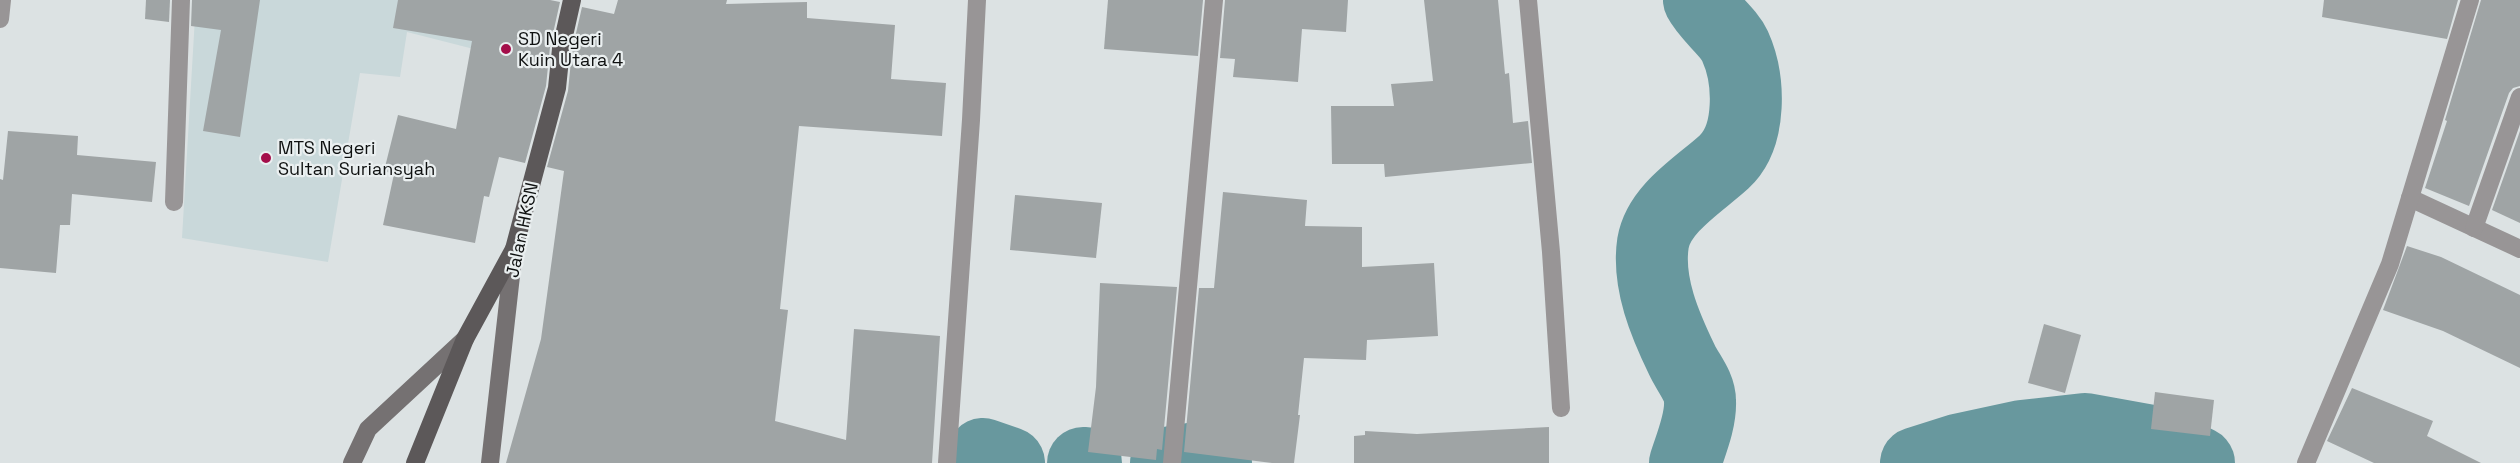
<svg xmlns="http://www.w3.org/2000/svg" width="2520" height="463" viewBox="0 0 2520 463" font-family="'Space Grotesk',sans-serif">
	<style>
		.built { fill: #c9d8da }
		.lines { fill: none; stroke-linecap: round; stroke-linejoin: round }
		.river { stroke: #68989e; stroke-width: 72 }
		.building { fill: #9fa4a5 }
		.street { stroke: #989596; stroke-width: 18 }
		.secondary { stroke: #757172; stroke-width: 18 }
		.primary { stroke: #5c5859; stroke-width: 18 }
		.poi-dot { fill: #a40e4a; stroke: #eaeff0; stroke-width: 2 }
		.labels { text-anchor: middle; stroke-width: 4.5; stroke-linejoin: round; paint-order: stroke }
		.poi-label { font-size: 18px; fill: #0e1010; stroke: #eaeff0; text-anchor: start }
		.street-label { font-size: 18px; fill: #0e1010; stroke: #eaeff0 }
	</style>
	<rect width="100%" height="100%" fill="#dce2e3"/>
	<path class="built" d="M196 0H549L537 65 407 32 400 77 360 73 328 262 182 238Z"/>
	<g class="lines">
		<g class="river">
			<path d="M983 454 1009 463"/>
			<path d="M1083 463H1086"/>
			<path d="M1166 463 1196 458 1216 463"/>
			<path d="M1685 463C1691 444 1701 421 1700 401 1700 386 1688 373 1682 360 1665 325 1647 283 1653 243 1659 208 1700 184 1724 162 1752 136 1750 79 1735 46 1728 31 1708 17 1699 0"/>
			<path d="M1916 463 1957 450 2022 436 2085 429 2157 442 2199 463"/>
		</g>
	</g>
	<g class="building">
		<path d="M146 0H170L169 22 145 19Z"/>
		<path d="M192 0H260L240 137 203 131 221 30 191 26Z"/>
		<path d="M398 0H550L560 2 550 47 546 86 525 163 499 157 489 197 484 196 475 243 383 225 394 174 384 171 398 115 456 129 472 41 393 28Z"/>
		<path d="M618 0H727L726 4 807 2V18L895 25 891 79 946 83 942 136 799 126 780 309 788 310 775 421 846 440 854 329 940 336 932 463H506L541 339 564 171 547 167 568 91 572 51 582 7 614 14Z"/>
		<path d="M1108 0H1203L1198 56 1104 49Z"/>
		<path d="M1225 0H1348L1346 32 1302 29 1298 82 1233 77 1235 59 1220 58Z"/>
		<path d="M1424 0H1498L1505 74 1509 73 1513 123 1528 121 1532 163 1385 177 1384 164H1332L1331 106H1394L1391 84 1433 81Z"/>
		<path d="M2324 0H2458L2447 39 2322 17Z"/>
		<path d="M2481 0H2520V86L2513 88 2509 93 2469 206 2425 188 2447 121 2445 120Z"/>
		<path d="M8 131 78 136 77 155 156 162 152 202 72 194 70 225H60L56 273 0 268V179L3 180Z"/>
		<path d="M2520 131V223L2492 210Z"/>
		<path d="M1223 192 1307 200 1305 226 1362 227V267L1434 263 1438 336 1367 340 1366 360 1304 358 1298 415H1300L1294 463H1272L1184 452 1199 288H1214Z"/>
		<path d="M1015 195 1102 203 1096 258 1010 250Z"/>
		<path d="M2407 246 2441 257 2520 295V368L2443 331 2383 310Z"/>
		<path d="M1100 283 1177 287 1162 450 1157 449 1156 460 1088 452 1096 387Z"/>
		<path d="M2044 324 2081 335 2065 393 2028 383Z"/>
		<path d="M2352 388 2433 421 2427 436 2481 463H2374L2327 441Z"/>
		<path d="M2155 392 2214 400 2210 436 2151 429Z"/>
		<path d="M1549 427V463H1354V436L1365 435V431L1417 434Z"/>
	</g>
	<g class="lines">
		<g class="street">
			<path d="M1528 0 1551 252 1561 408"/>
			<path d="M0 19 2 0"/>
			<path d="M2410 198 2520 249"/>
			<path d="M174 202 181 0"/>
			<path d="M2474 228 2520 97"/>
			<path d="M947 463 971 120 977 0"/>
			<path d="M1172 463 1214 0"/>
			<path d="M2306 463 2390 264 2470 0"/>
		</g>
		<g class="secondary">
			<path d="M352 463 368 429 465 339"/>
			<path d="M490 463 514 249"/>
		</g>
		<path class="primary" d="M415 463 465 339 514 249 557 88 561 49 572 0"/>
	</g>
	<g class="poi-dot">
		<circle cx="506" cy="49" r="6"/>
		<circle cx="266" cy="158" r="6"/>
	</g>
	<g class="labels">
		<g class="poi-label">
			<text x="518" y="45">SD Negeri<tspan x="518" dy="21">Kuin Utara 4</tspan></text>
			<text x="278" y="154">MTS Negeri<tspan x="278" dy="21">Sultan Suriansyah</tspan></text>
		</g>
		<g class="street-label">
			<text transform="translate(522 230) rotate(-78)" y="6">Jalan HKSN</text>
		</g>
	</g>
</svg>
